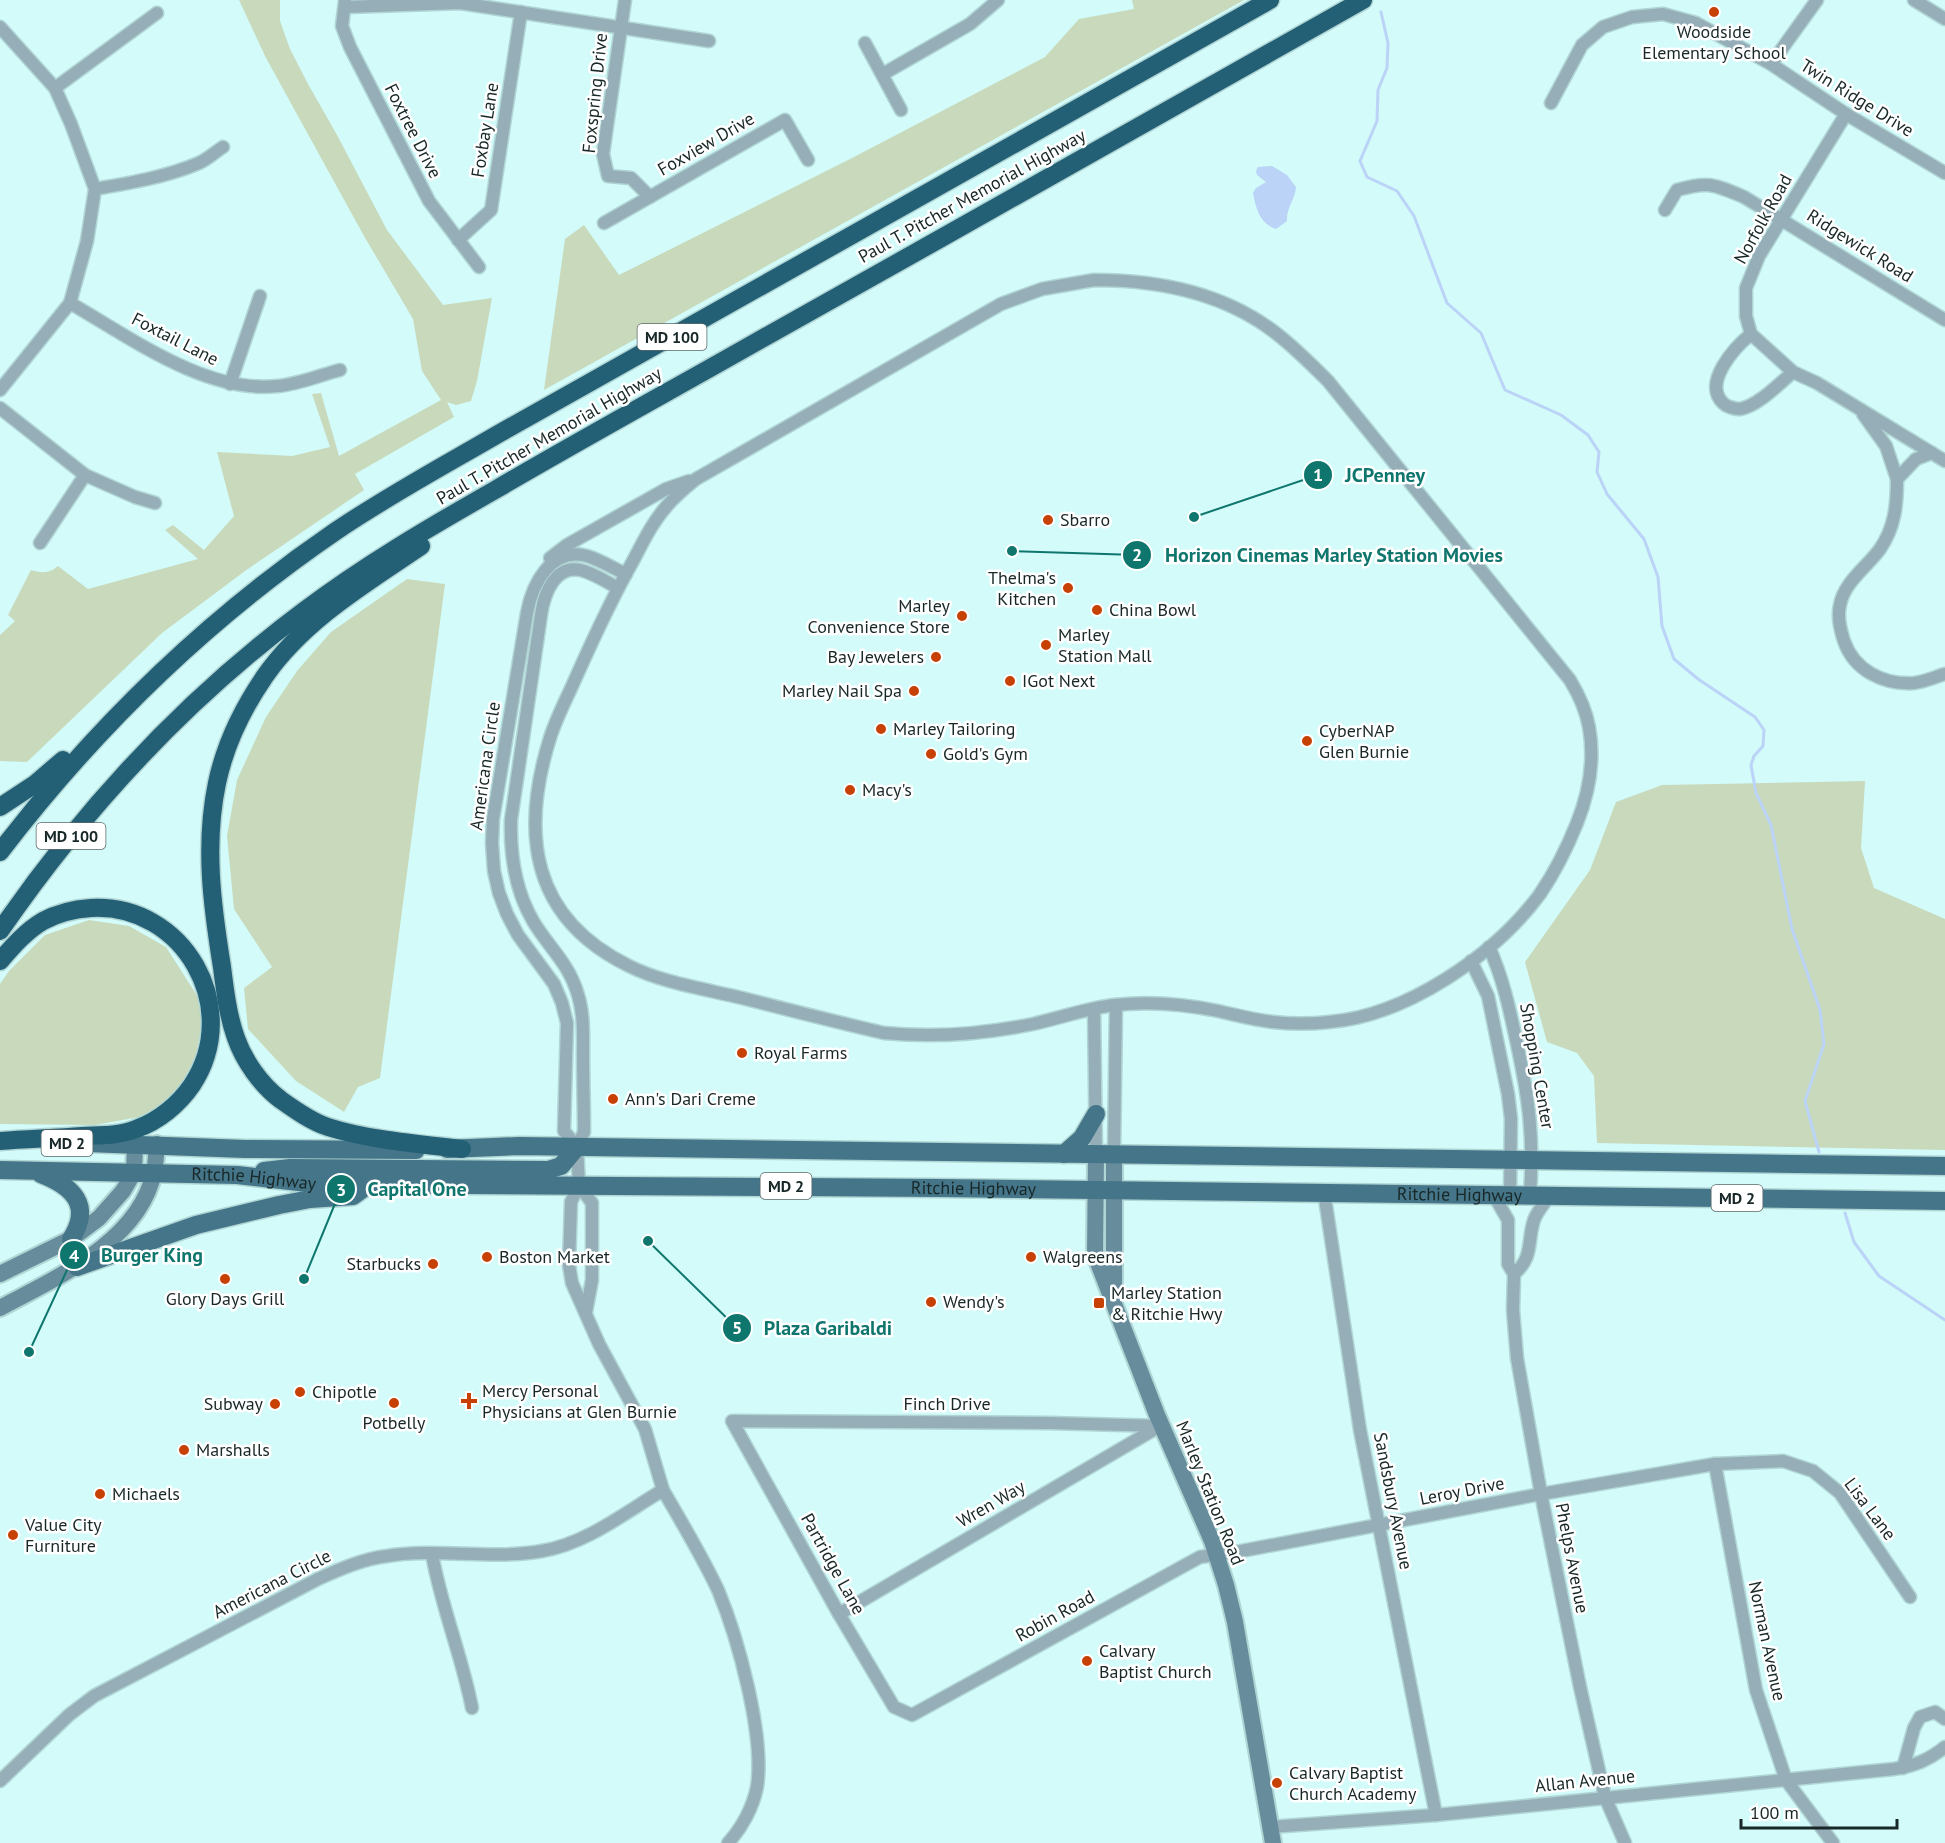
<svg xmlns="http://www.w3.org/2000/svg" width="1945" height="1843" viewBox="0 0 1945 1843" font-family="'PT Sans',sans-serif">
	<style>
		.green { fill: #c9dabc }
		.water { fill: #bad3f7 }
		.lines { fill: none; stroke-linecap: round; stroke-linejoin: round }
		.stream { stroke: #bad3f7; stroke-width: 3 }
		.street-casing { stroke: #b1d5d4; stroke-width: 15 }
		.secondary-casing { stroke: #b1d5d4; stroke-width: 20 }
		.primary-casing { stroke: #b1d5d4; stroke-width: 21 }
		.highway-casing { stroke: #b1d5d4; stroke-width: 21 }
		.street { stroke: #95aeb8; stroke-width: 12 }
		.secondary { stroke: #678d9c; stroke-width: 16 }
		.primary { stroke: #447588; stroke-width: 18 }
		.highway { stroke: #236076; stroke-width: 18 }
		.poi-dot { fill: #c74004; stroke: #fff; stroke-width: 2 }
		.labels { text-anchor: middle; stroke-width: 5; stroke-linejoin: round; paint-order: stroke }
		.shield { fill: #fff; stroke: #5d6868; stroke-width: 1.5 }
		.shield-label { font-size: 16px; font-weight: bold; fill: #182727 }
		.poi-label { font-size: 18px; fill: #182727; stroke: #fff; text-anchor: start }
		.street-label { font-size: 18px; fill: #182727; stroke: #fff }
		.leader { fill: none; stroke: #0f766e; stroke-width: 2 }
		.callout-dot { fill: #0f766e; stroke: #fff; stroke-width: 2 }
		.mark-label { font-size: 18px; text-anchor: middle; font-weight: bold; fill: #fff }
		.callout-label { font-size: 20px; text-anchor: middle; font-weight: bold; fill: #0f766e; stroke: #fff; stroke-width: 5; stroke-linejoin: round; paint-order: stroke }
	</style>
	<rect width="100%" height="100%" fill="#d2fbfa"/>
	<g class="green">
		<path d="M239 0H280V21L290 49 308 84 337 135 387 230 443 305 492 298 477 381 471 401 456 405 447 402 454 417 355 474 364 490 245 571 162 633 27 762 0 761V635L15 621 8 615 31 570C41 573 49 574 58 566L88 589 198 559 165 530 173 525 204 550 234 516 217 452 292 456 330 447 312 394 321 393 339 456 441 400 422 371 413 319 364 236 266 58Z"/>
		<path d="M1132 0H1244L544 390 565 239 584 225 619 275 852 158 1045 57 1079 19 1134 9Z"/>
		<path d="M407 579 445 584 380 1078 358 1087 344 1112 296 1081 248 1029 244 988 272 967 234 909 227 836 237 780 266 717 297 671 331 632Z"/>
		<path d="M1865 781 1861 848 1874 888 1945 919V1150L1597 1143 1594 1076 1577 1053 1547 1042 1525 962 1590 870 1616 802 1662 785Z"/>
		<path d="M89 920 129 926 166 947 198 997 202 1022 196 1056 179 1089 150 1115 95 1125 0 1124V984L9 971 45 935Z"/>
	</g>
	<path class="water" d="M1272 166 1287 175 1296 187C1295 200 1286 208 1287 221L1276 229C1259 223 1256 208 1253 193L1256 188 1266 182 1257 175 1256 171 1258 167Z"/>
	<g class="lines">
		<g class="stream">
			<path d="M1381 12 1388 43 1387 68 1378 90 1377 121 1360 161 1367 177 1397 191 1414 216 1447 303 1481 333 1505 390 1561 415 1588 435 1599 452 1597 472 1607 494 1644 539 1658 577 1662 626 1674 659 1698 679 1755 717 1764 730 1763 746 1754 756 1751 765 1756 793 1771 825 1792 929 1820 1010 1824 1044 1805 1101 1819 1152"/>
			<path d="M1845 1213 1854 1242 1879 1276 1945 1320"/>
		</g>
		<defs>
			<g id="street">
				<path d="M625 0 603 154 608 176 631 178 650 197"/>
				<path d="M1914 0 1945 19"/>
				<path d="M345 1 342 26 350 47 429 201 479 267"/>
				<path d="M345 7 460 3 709 41"/>
				<path d="M0 27 55 88 71 124 95 189 87 241 70 303 0 390"/>
				<path d="M865 43 901 110"/>
				<path d="M1771 64 1817 0"/>
				<path d="M883 74 970 24 998 0"/>
				<path d="M55 88 157 13"/>
				<path d="M1551 103 1582 45 1603 27 1632 17 1663 14 1696 23 1771 64 1846 114 1945 173"/>
				<path d="M1846 114 1759 256 1746 288V316L1751 334 1793 372 1817 383 1945 461"/>
				<path d="M95 189C130 183 166 177 199 163 208 159 215 152 223 147"/>
				<path d="M1665 210 1677 190C1708 181 1714 184 1744 197L1945 320"/>
				<path d="M604 223 785 120 808 160"/>
				<path d="M458 240 491 210 521 12"/>
				<path d="M1094 280C1158 280 1225 293 1277 334 1295 348 1311 364 1328 381L1570 680C1579 695 1586 710 1589 727 1595 760 1589 793 1577 823 1567 848 1555 872 1540 894 1495 955 1406 1016 1329 1022 1311 1024 1291 1024 1273 1022 1254 1020 1236 1015 1218 1011 1184 1004 1149 1001 1115 1005 1087 1008 1060 1018 1033 1024 983 1034 934 1038 884 1033 836 1022 789 1010 742 998 705 989 663 983 629 966 531 918 520 834 550 738 557 716 568 696 577 675 594 637 612 598 633 561 643 542 652 523 666 507 675 496 685 488 696 479L1001 304 1042 289Z"/>
				<path d="M70 303C131 338 206 394 278 386 299 384 320 375 340 370"/>
				<path d="M1751 334C1735 347 1702 383 1723 403 1727 407 1735 409 1740 409 1758 406 1780 383 1793 372"/>
				<path d="M230 384 260 296"/>
				<path d="M0 408 85 475 135 497 155 503"/>
				<path d="M1863 414 1886 446 1897 479 1916 459 1932 453"/>
				<path d="M1897 479C1897 505 1895 527 1880 549 1867 567 1844 582 1840 605 1837 617 1840 629 1844 641 1854 670 1883 685 1914 683 1924 682 1935 677 1945 674"/>
				<path d="M40 543 85 475"/>
				<path d="M550 558 567 545 666 489 689 481"/>
				<path d="M618 588C607 582 596 575 584 571 556 562 544 593 541 615L511 820C510 855 515 890 533 921 549 948 569 963 578 995 584 1014 583 1034 583 1054 583 1080 584 1106 584 1132L577 1147 579 1185 571 1202 569 1265 572 1283 599 1344 645 1429 663 1490"/>
				<path d="M1489 947C1503 978 1510 1011 1517 1044 1529 1099 1534 1138 1530 1195"/>
				<path d="M1471 961 1488 996 1508 1094 1511 1119 1510 1194"/>
				<path d="M1094 1009 1096 1155"/>
				<path d="M577 1147 564 1131 567 1023 562 1003 554 984 518 935 507 914 499 893 494 871 492 843 493 819 527 613C532 585 551 546 587 556 600 560 613 568 626 574"/>
				<path d="M1114 1155 1116 1005"/>
				<path d="M579 1185 592 1203V1280L586 1312"/>
				<path d="M1324 1192 1360 1430 1436 1815"/>
				<path d="M1493 1194 1508 1220V1264L1514 1274 1513 1310 1517 1358 1541 1494 1580 1687 1605 1797 1625 1843"/>
				<path d="M1514 1274C1534 1257 1527 1241 1534 1220 1537 1211 1545 1203 1550 1195"/>
				<path d="M1161 1426 1050 1423 732 1421 839 1614 894 1707 912 1715 1200 1557 1236 1552 1541 1494 1715 1464 1783 1461 1813 1471 1840 1493 1910 1597"/>
				<path d="M1715 1464 1756 1690 1786 1780 1833 1843"/>
				<path d="M432 1554C441 1606 462 1656 472 1708"/>
				<path d="M839 1614 1160 1426"/>
				<path d="M1903 1768 1914 1728 1920 1717 1935 1712 1945 1719"/>
				<path d="M0 1781 69 1715 94 1696 318 1579C340 1569 363 1559 387 1556 438 1548 491 1560 542 1551 586 1544 626 1512 663 1490 682 1523 702 1556 718 1590 738 1638 765 1736 757 1787 753 1807 742 1828 728 1843"/>
				<path d="M1270 1827 1436 1815 1894 1769C1914 1766 1929 1760 1945 1747"/>
			</g>
			<g id="secondary">
				<path d="M1096 1155 1095 1255 1157 1415 1212 1541 1226 1585 1235 1622 1273 1843"/>
				<path d="M0 1274 71 1239 99 1218 123 1191 134 1172 135 1144"/>
				<path d="M1114 1292V1155"/>
				<path d="M0 1308C56 1278 140 1241 154 1172 156 1163 156 1153 157 1144"/>
			</g>
			<g id="primary">
				<path d="M87 1143 245 1149 416 1150"/>
				<path d="M447 1149 519 1146 1945 1166"/>
				<path d="M1064 1154 1082 1138 1096 1114"/>
				<path id="s1" d="M0 1170 237 1175 316 1184 939 1188 1945 1201"/>
				<path d="M264 1171 290 1168 548 1170 561 1166 577 1147"/>
				<path d="M41 1174C72 1186 93 1205 71 1239"/>
				<path d="M77 1267 196 1225 279 1205 310 1199 353 1196 371 1183"/>
			</g>
			<g id="highway">
				<path d="M421 546C365 584 304 620 265 676 243 708 225 745 217 783 204 845 212 905 222 967 225 991 228 1016 236 1038 244 1061 261 1085 281 1100 295 1110 312 1122 328 1127 368 1140 420 1144 462 1149"/>
				<path d="M0 807 35 784 63 760"/>
				<path d="M0 852C95 728 207 619 336 531 389 495 445 465 500 433L1270 0"/>
				<path d="M0 931C84 809 186 699 304 611 365 565 430 527 495 490 582 439 670 391 758 341 960 228 1161 114 1363 0"/>
				<path d="M0 961C13 946 26 931 43 921 58 913 75 909 91 908 184 903 243 1008 192 1085 179 1104 159 1121 136 1129 119 1136 100 1135 82 1136 55 1138 27 1139 0 1141"/>
			</g>
		</defs>
		<use href="#street" class="street-casing"/>
		<use href="#secondary" class="secondary-casing"/>
		<use href="#primary" class="primary-casing"/>
		<use href="#highway" class="highway-casing"/>
		<use href="#street" class="street"/>
		<use href="#secondary" class="secondary"/>
		<use href="#primary" class="primary"/>
		<use href="#highway" class="highway"/>
	</g>
	<g class="poi-dot">
		<circle cx="1714" cy="12" r="6"/>
		<circle cx="1048" cy="520" r="6"/>
		<circle cx="1068" cy="588" r="6"/>
		<circle cx="1097" cy="610" r="6"/>
		<circle cx="962" cy="616" r="6"/>
		<circle cx="1046" cy="645" r="6"/>
		<circle cx="936" cy="657" r="6"/>
		<circle cx="1010" cy="681" r="6"/>
		<circle cx="914" cy="691" r="6"/>
		<circle cx="881" cy="729" r="6"/>
		<circle cx="1307" cy="741" r="6"/>
		<circle cx="931" cy="754" r="6"/>
		<circle cx="850" cy="790" r="6"/>
		<circle cx="742" cy="1053" r="6"/>
		<circle cx="613" cy="1099" r="6"/>
		<circle cx="487" cy="1257" r="6"/>
		<circle cx="1031" cy="1257" r="6"/>
		<circle cx="433" cy="1264" r="6"/>
		<circle cx="225" cy="1279" r="6"/>
		<circle cx="931" cy="1302" r="6"/>
		<rect x="1093" y="1297" width="12" height="12" rx="3"/>
		<circle cx="300" cy="1392" r="6"/>
		<path d="M466 1392h6v6h6v6h-6v6h-6v-6h-6v-6h6z"/>
		<circle cx="394" cy="1403" r="6"/>
		<circle cx="275" cy="1404" r="6"/>
		<circle cx="184" cy="1450" r="6"/>
		<circle cx="100" cy="1494" r="6"/>
		<circle cx="13" cy="1535" r="6"/>
		<circle cx="1087" cy="1661" r="6"/>
		<circle cx="1277" cy="1783" r="6"/>
	</g>
	<g class="labels">
		<g class="shield">
			<rect x="637.5" y="324" width="69" height="26" rx="4.5"/>
			<rect x="36.5" y="823" width="69" height="26" rx="4.5"/>
			<rect x="41.5" y="1130" width="51" height="26" rx="4.5"/>
			<rect x="760.5" y="1173" width="51" height="26" rx="4.5"/>
			<rect x="1711.5" y="1185" width="51" height="26" rx="4.5"/>
		</g>
		<g class="shield-label">
			<text x="672" y="343">MD 100</text>
			<text x="71" y="842">MD 100</text>
			<text x="67" y="1149">MD 2</text>
			<text x="786" y="1192">MD 2</text>
			<text x="1737" y="1204">MD 2</text>
		</g>
		<g class="poi-label">
			<text x="1714" y="38" text-anchor="middle">Woodside<tspan x="1714" dy="21">Elementary School</tspan></text>
			<text x="1060" y="526">Sbarro</text>
			<text x="1056" y="584" text-anchor="end">Thelma's<tspan x="1056" dy="21">Kitchen</tspan></text>
			<text x="950" y="612" text-anchor="end">Marley<tspan x="950" dy="21">Convenience Store</tspan></text>
			<text x="1109" y="616">China Bowl</text>
			<text x="1058" y="641">Marley<tspan x="1058" dy="21">Station Mall</tspan></text>
			<text x="924" y="663" text-anchor="end">Bay Jewelers</text>
			<text x="1022" y="687">IGot Next</text>
			<text x="902" y="697" text-anchor="end">Marley Nail Spa</text>
			<text x="893" y="735">Marley Tailoring</text>
			<text x="1319" y="737">CyberNAP<tspan x="1319" dy="21">Glen Burnie</tspan></text>
			<text x="943" y="760">Gold's Gym</text>
			<text x="862" y="796">Macy's</text>
			<text x="754" y="1059">Royal Farms</text>
			<text x="625" y="1105">Ann's Dari Creme</text>
			<text x="499" y="1263">Boston Market</text>
			<text x="1043" y="1263">Walgreens</text>
			<text x="421" y="1270" text-anchor="end">Starbucks</text>
			<text x="1111" y="1299">Marley Station<tspan x="1111" dy="21">&amp; Ritchie Hwy</tspan></text>
			<text x="225" y="1305" text-anchor="middle">Glory Days Grill</text>
			<text x="943" y="1308">Wendy's</text>
			<text x="482" y="1397">Mercy Personal<tspan x="482" dy="21">Physicians at Glen Burnie</tspan></text>
			<text x="312" y="1398">Chipotle</text>
			<text x="263" y="1410" text-anchor="end">Subway</text>
			<text x="394" y="1429" text-anchor="middle">Potbelly</text>
			<text x="196" y="1456">Marshalls</text>
			<text x="112" y="1500">Michaels</text>
			<text x="25" y="1531">Value City<tspan x="25" dy="21">Furniture</tspan></text>
			<text x="1099" y="1657">Calvary<tspan x="1099" dy="21">Baptist Church</tspan></text>
			<text x="1289" y="1779">Calvary Baptist<tspan x="1289" dy="21">Church Academy</tspan></text>
		</g>
		<g class="street-label">
			<text transform="translate(595 93) rotate(-84)" y="6">Foxspring Drive</text>
			<text transform="translate(1857 98) rotate(32)" y="6">Twin Ridge Drive</text>
			<text transform="translate(485 130) rotate(-81)" y="6">Foxbay Lane</text>
			<text transform="translate(413 131) rotate(63)" y="6">Foxtree Drive</text>
			<text transform="translate(706 144) rotate(-30)" y="6">Foxview Drive</text>
			<text transform="translate(972 196) rotate(-29)" y="6">Paul T. Pitcher Memorial Highway</text>
			<text transform="translate(1763 219) rotate(-61)" y="6">Norfolk Road</text>
			<text transform="translate(1860 246) rotate(32)" y="6">Ridgewick Road</text>
			<text transform="translate(175 339) rotate(27)" y="6">Foxtail Lane</text>
			<text transform="translate(549 436) rotate(-30)" y="6">Paul T. Pitcher Memorial Highway</text>
			<text transform="translate(485 766) rotate(-82)" y="6">Americana Circle</text>
			<text transform="translate(1537 1066) rotate(80)" y="6">Shopping Center</text>
			<text dy="6" stroke="none"><textPath href="#s1" startOffset="254">Ritchie Highway</textPath></text>
			<text dy="6" stroke="none"><textPath href="#s1" startOffset="974">Ritchie Highway</textPath></text>
			<text dy="6" stroke="none"><textPath href="#s1" startOffset="1460">Ritchie Highway</textPath></text>
			<text x="947" y="1410">Finch Drive</text>
			<text transform="translate(1462 1491) rotate(-11)" y="6">Leroy Drive</text>
			<text transform="translate(1210 1493) rotate(68)" y="6">Marley Station Road</text>
			<text transform="translate(1393 1501) rotate(79)" y="6">Sandsbury Avenue</text>
			<text transform="translate(991 1504) rotate(-30)" y="6">Wren Way</text>
			<text transform="translate(1870 1509) rotate(53)" y="6">Lisa Lane</text>
			<text transform="translate(1572 1558) rotate(79)" y="6">Phelps Avenue</text>
			<text transform="translate(833 1564) rotate(61)" y="6">Partridge Lane</text>
			<text transform="translate(272 1584) rotate(-27)" y="6">Americana Circle</text>
			<text transform="translate(1055 1616) rotate(-29)" y="6">Robin Road</text>
			<text transform="translate(1767 1641) rotate(78)" y="6">Norman Avenue</text>
			<text transform="translate(1585 1781) rotate(-6)" y="6">Allan Avenue</text>
		</g>
	</g>
	<path class="leader" d="M1194 517L1318 475M1012 551L1137 555M304 1279L341 1189M29 1352L74 1255M648 1241L737 1328"/>
	<g class="callout-dot">
		<circle cx="1194" cy="517" r="6"/>
		<circle cx="1012" cy="551" r="6"/>
		<circle cx="304" cy="1279" r="6"/>
		<circle cx="29" cy="1352" r="6"/>
		<circle cx="648" cy="1241" r="6"/>
		<circle cx="1318" cy="475" r="15"/>
		<circle cx="1137" cy="555" r="15"/>
		<circle cx="341" cy="1189" r="15"/>
		<circle cx="74" cy="1255" r="15"/>
		<circle cx="737" cy="1328" r="15"/>
	</g>
	<g class="mark-label">
		<text x="1318" y="481">1</text>
		<text x="1137" y="561">2</text>
		<text x="341" y="1196">3</text>
		<text x="74" y="1262">4</text>
		<text x="737" y="1334">5</text>
	</g>
	<g class="callout-label">
		<text x="1385" y="482">JCPenney</text>
		<text x="1334" y="562">Horizon Cinemas Marley Station Movies</text>
		<text x="417" y="1196">Capital One</text>
		<text x="152" y="1262">Burger King</text>
		<text x="828" y="1335">Plaza Garibaldi</text>
	</g>
	<path d="M1741 1819v9h156v-9" fill="none" stroke="#182727" stroke-width="3"/>
	<text x="1750" y="1819" font-size="18" fill="#182727" stroke="#ffffff" stroke-width="4.5" paint-order="stroke">100 m</text>
</svg>
